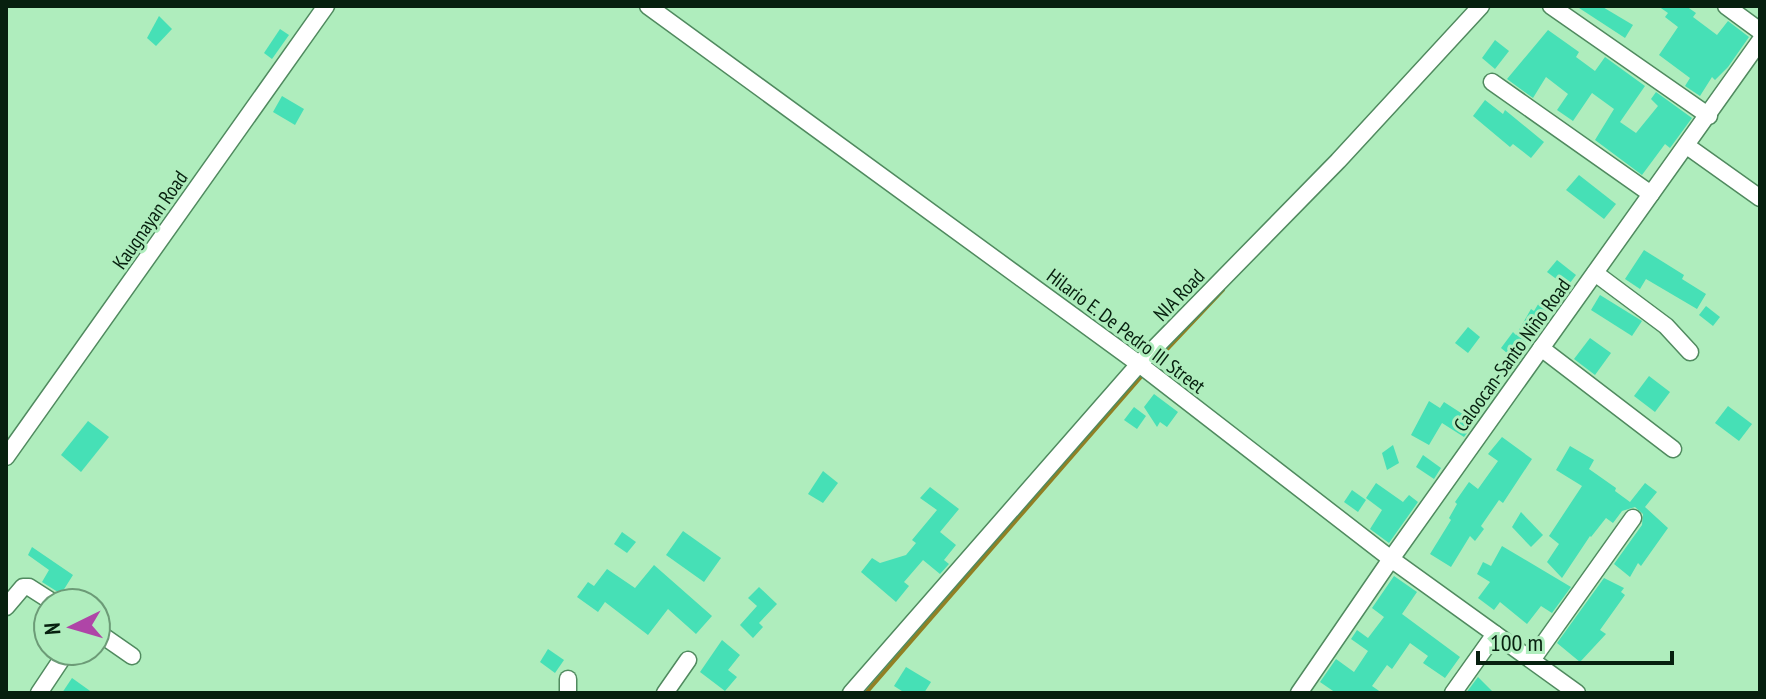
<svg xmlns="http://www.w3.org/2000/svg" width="1766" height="699" viewBox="0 0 1766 699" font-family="'PT Sans Narrow',sans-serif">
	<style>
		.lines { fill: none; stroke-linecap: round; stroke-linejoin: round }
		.stream { stroke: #928023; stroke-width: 4 }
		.building { fill: #46e0b6 }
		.minor-casing { stroke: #508a5f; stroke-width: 19 }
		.minor { stroke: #fff; stroke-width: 16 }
		.labels { text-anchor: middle; stroke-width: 6; stroke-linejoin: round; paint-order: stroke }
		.street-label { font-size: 20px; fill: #07200f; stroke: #afedbd }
	</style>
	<rect width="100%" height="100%" fill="#afedbd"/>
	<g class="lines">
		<g class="stream">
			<path d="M1158 359 1223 290"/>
			<path d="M866 693 1140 378"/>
		</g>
	</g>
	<g class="building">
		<path d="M1576 6H1601L1633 25 1625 38Z"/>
		<path d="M1658 6H1686L1696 13 1693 17 1717 35 1728 21 1749 37 1728 67 1715 80 1712 77 1700 96 1685 86 1690 78 1659 55 1678 27 1665 17 1668 13Z"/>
		<path d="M159 16 172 29 156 46 147 38Z"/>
		<path d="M280 29 289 35 272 59 264 53Z"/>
		<path d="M1548 30 1579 52 1576 57 1595 71 1605 57 1645 86 1620 122 1636 133 1658 106 1651 99 1656 92 1692 118 1670 148 1665 144 1642 175 1595 140 1614 109 1592 93 1573 121 1557 110 1568 94 1546 77 1533 98 1507 79Z"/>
		<path d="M1495 40 1509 51 1495 69 1482 58Z"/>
		<path d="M282 96 304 109 295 125 273 112Z"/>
		<path d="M1485 100 1503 114 1505 110 1544 142 1531 158 1513 144 1510 147 1473 116Z"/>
		<path d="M1579 175 1616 204 1604 219 1566 190Z"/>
		<path d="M1644 250 1684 275 1682 279 1706 294 1697 309 1646 279 1640 289 1625 279Z"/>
		<path d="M1557 260 1576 275 1567 287 1547 272Z"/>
		<path d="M1600 295 1642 321 1632 336 1591 310Z"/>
		<path d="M1540 301 1548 308 1542 316 1546 319 1533 341 1529 338 1513 358 1501 348 1513 332 1516 335 1531 309 1534 311Z"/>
		<path d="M1706 306 1720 317 1713 326 1699 315Z"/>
		<path d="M1468 327 1480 337 1468 353 1455 343Z"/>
		<path d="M1590 338 1611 353 1595 375 1574 359Z"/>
		<path d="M1649 376 1670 392 1655 412 1634 396Z"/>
		<path d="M1154 394 1178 412 1167 427 1160 422 1157 427 1144 407Z"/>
		<path d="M1429 401 1440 408 1444 402 1475 422 1464 437 1442 423 1429 445 1411 435Z"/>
		<path d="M1728 406 1752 424 1739 441 1715 423Z"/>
		<path d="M1134 407 1146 416 1137 429 1124 420Z"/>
		<path d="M88 421 109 437 81 472 61 455Z"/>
		<path d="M1502 437 1532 459 1503 503 1499 500 1481 526 1484 529 1475 541 1470 536 1451 567 1430 554 1451 520 1449 518 1457 504 1455 502 1469 482 1478 489 1498 461 1488 454Z"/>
		<path d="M1393 445 1399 463 1387 470 1382 453Z"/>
		<path d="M1570 446 1594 460 1589 469 1616 488 1615 491 1630 502 1645 483 1657 492 1645 507 1668 528 1641 566 1638 563 1630 577 1614 564 1642 525 1643 514 1635 507 1622 511 1613 523 1606 518 1591 537 1590 536 1562 578 1547 562 1559 544 1549 536 1582 486 1556 470Z"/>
		<path d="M1423 455 1441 468 1434 479 1416 467Z"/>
		<path d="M823 471 838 483 823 503 808 494Z"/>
		<path d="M1376 483 1403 502 1409 495 1418 502 1389 543 1370 529 1382 510 1366 498Z"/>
		<path d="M930 487 959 509 940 532 956 545 944 560 949 564 940 574 923 560 904 582 909 586 896 602 861 572 872 558 880 563 906 555 916 543 912 540 937 510 920 498Z"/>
		<path d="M1352 490 1366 500 1358 512 1344 502Z"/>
		<path d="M1521 512 1543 535 1531 547 1512 527Z"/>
		<path d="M683 531 721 558 704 582 666 555Z"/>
		<path d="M622 532 636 542 627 553 614 544Z"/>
		<path d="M1502 546 1571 587 1552 613 1541 606 1527 624 1500 602 1494 610 1478 598 1490 582 1477 574 1483 562 1491 566Z"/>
		<path d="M32 547 73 575 61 594 42 582 49 570 28 555Z"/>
		<path d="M654 565 712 616 696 634 668 609 648 635 605 602 598 612 577 597 588 582 594 586 607 569 635 588Z"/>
		<path d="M1394 576 1417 592 1402 614 1460 657 1445 678 1423 663 1428 656 1410 643 1392 669 1387 665 1372 686 1382 693H1336L1320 682 1336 659 1354 672 1368 651 1351 639 1357 630 1368 638 1384 617 1372 608Z"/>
		<path d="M1604 578 1624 588 1621 592 1625 595 1600 630 1606 634 1580 662 1557 643Z"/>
		<path d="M759 587 777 604 759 623 763 627 753 638 740 625 757 606 748 598Z"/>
		<path d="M722 640 740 655 728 670 737 677 725 691 700 672Z"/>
		<path d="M548 649 564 660 555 673 540 662Z"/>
		<path d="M906 667 931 682 924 693H905L894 686Z"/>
		<path d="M1478 677 1494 693H1466Z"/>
		<path d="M72 678 93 693H62Z"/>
	</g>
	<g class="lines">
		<defs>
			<g id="minor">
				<path d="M648 6 1139 364 1391 559 1577 693"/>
				<path d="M1551 6 1709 116"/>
				<path d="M1726 6 1760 31"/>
				<path d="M1492 82 1651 194"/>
				<path d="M1687 146 1760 198"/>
				<path d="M1595 273 1666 326 1690 352"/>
				<path d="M1541 348 1673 449"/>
				<path d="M6 457 326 6"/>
				<path d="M6 607 23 587H29L54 603"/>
				<path d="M96 631 132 656"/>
				<path d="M1532 660 1633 518"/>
				<path d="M568 679V693"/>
				<path d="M39 693 67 651"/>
				<path d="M665 693 688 660"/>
				<path d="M851 693 1139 364 1338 161 1481 6"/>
				<path d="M1299 693 1391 559 1760 41"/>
				<path d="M1453 693 1495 634"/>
			</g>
		</defs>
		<use href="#minor" class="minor-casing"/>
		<use href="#minor" class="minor"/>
	</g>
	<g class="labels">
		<g class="street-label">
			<text transform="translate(150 220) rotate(-55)" y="7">Kaugnayan Road</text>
			<text transform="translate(1179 295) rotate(-46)" y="7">NIA Road</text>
			<text transform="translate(1126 331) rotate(37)" y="7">Hilario E. De Pedro III Street</text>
			<text transform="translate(1512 355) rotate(-54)" y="7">Caloocan-Santo Niño Road</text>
		</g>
	</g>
	<rect width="1766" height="699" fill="none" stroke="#07200f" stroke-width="16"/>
	<g transform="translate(72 627) rotate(265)"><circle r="38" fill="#afedbd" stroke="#6c9b77" stroke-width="2"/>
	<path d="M0-6L14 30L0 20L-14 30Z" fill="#af45a7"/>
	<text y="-12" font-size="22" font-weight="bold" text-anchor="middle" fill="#07200f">N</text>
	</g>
	<path d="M1478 651v12h194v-12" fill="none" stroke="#07200f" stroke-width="4"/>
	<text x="1490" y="651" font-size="24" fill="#07200f" stroke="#afedbd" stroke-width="6" paint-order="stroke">100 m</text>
</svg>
